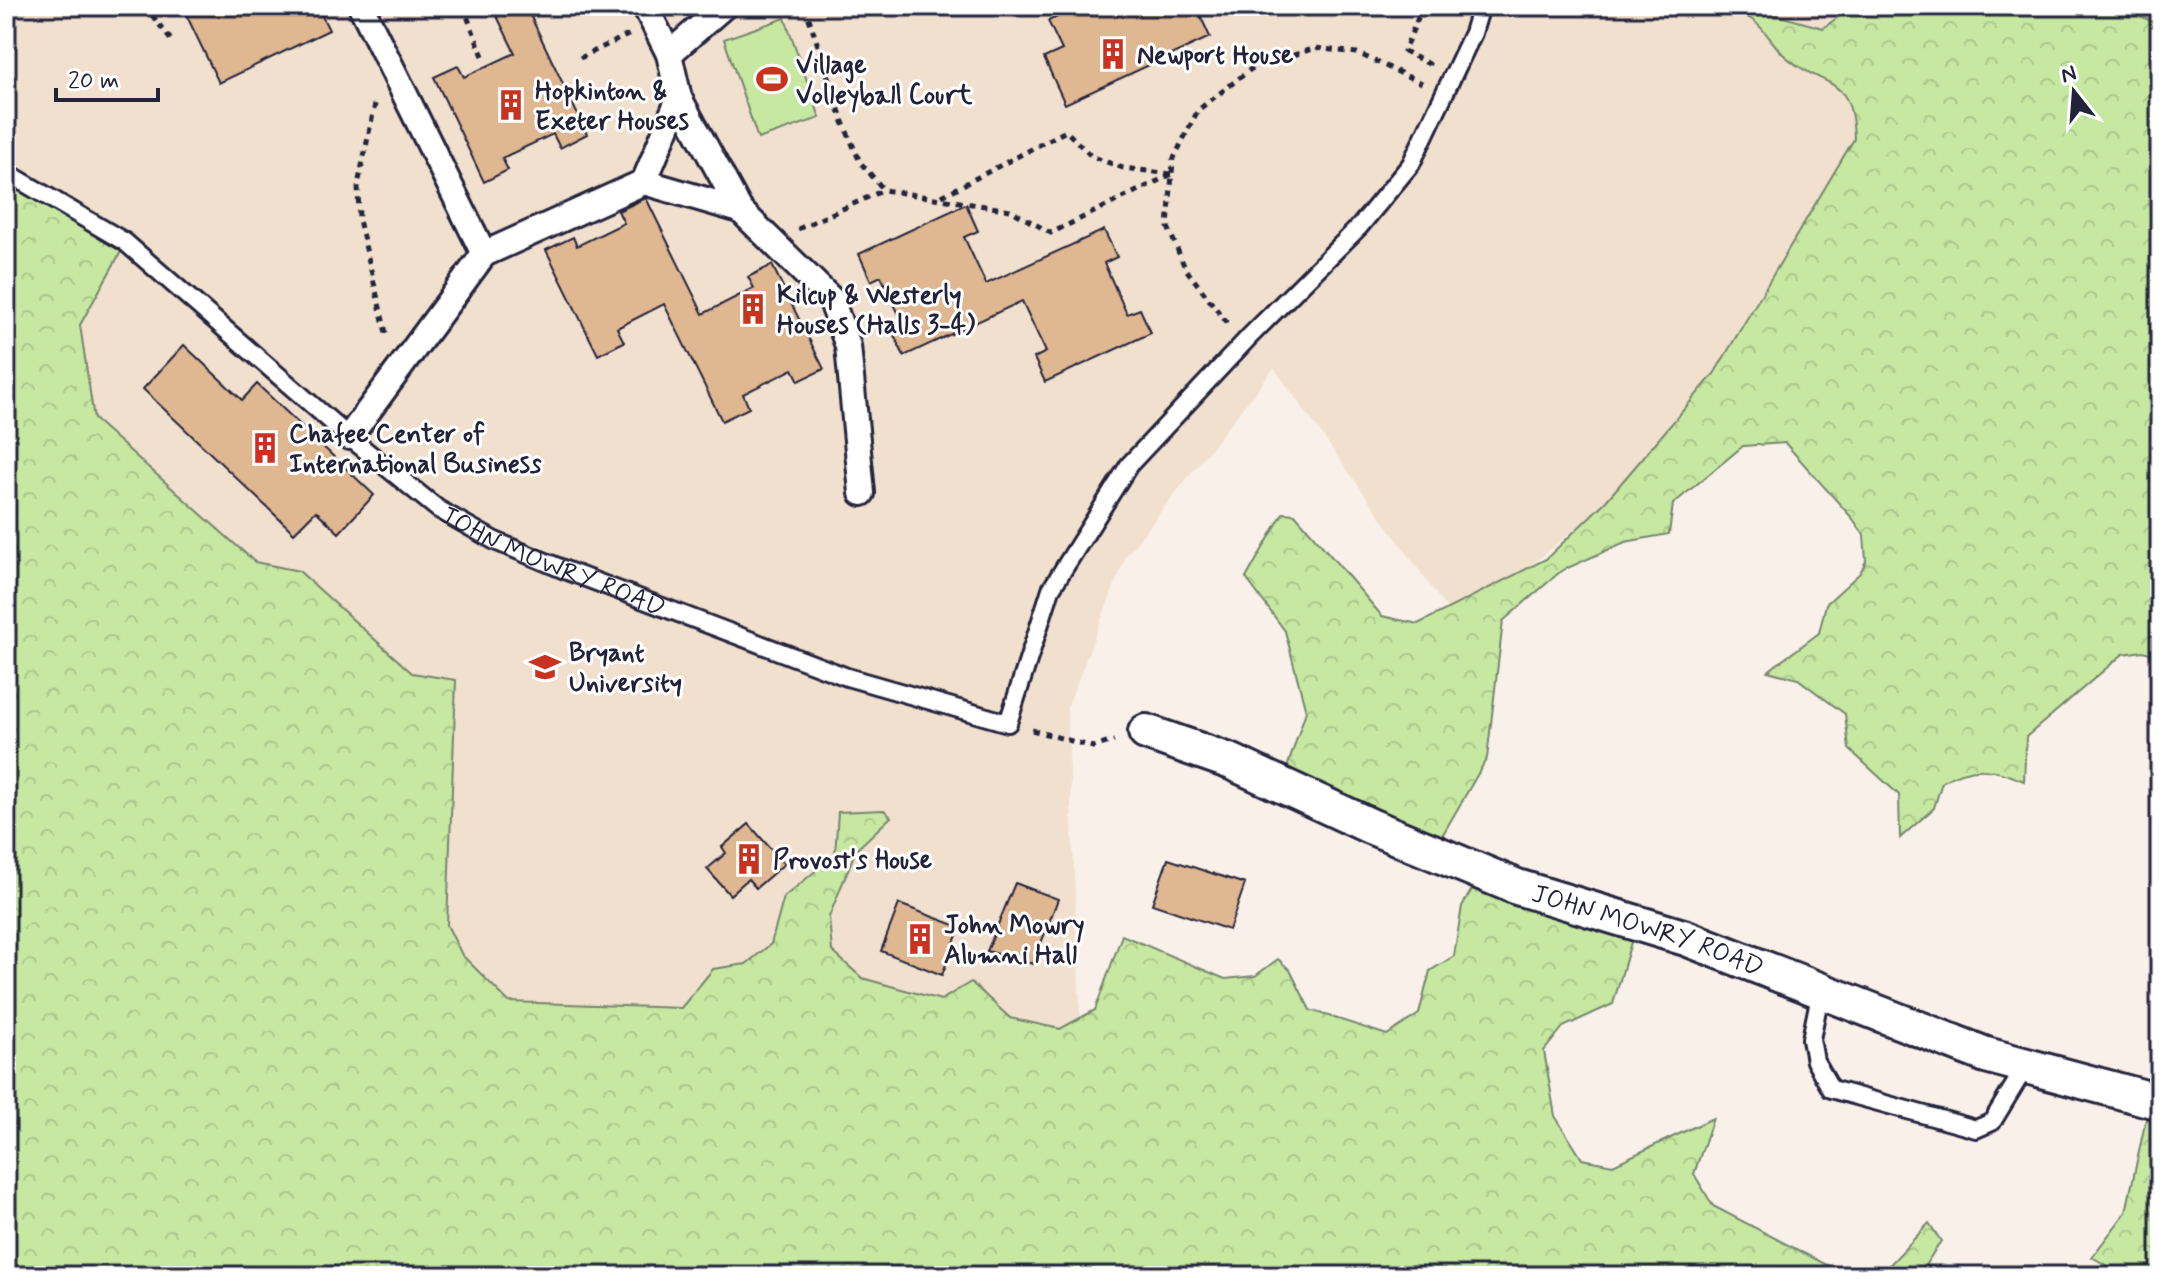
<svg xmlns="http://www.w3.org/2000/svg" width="2166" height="1282" viewBox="0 0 2166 1282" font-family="Mynerve,sans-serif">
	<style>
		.built { fill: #f1e0ce }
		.forest { fill: url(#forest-crowns); stroke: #74856e; stroke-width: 2 }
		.garden { fill: #c7e8a1; stroke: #74856e; stroke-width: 2 }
		.building { fill: #dfb790; stroke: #22223b; stroke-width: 2 }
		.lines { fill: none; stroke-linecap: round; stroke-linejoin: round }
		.service-casing { stroke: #22223b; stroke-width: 22 }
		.pedestrian-casing { stroke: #22223b; stroke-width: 30 }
		.minor-casing { stroke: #22223b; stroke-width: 40 }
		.path { stroke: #22223b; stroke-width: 5; stroke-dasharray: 6 6; stroke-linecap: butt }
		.service { stroke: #fff; stroke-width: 16 }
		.pedestrian { stroke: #fff; stroke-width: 24 }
		.minor { stroke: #fff; stroke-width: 34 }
		.labels { text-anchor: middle; stroke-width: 6; stroke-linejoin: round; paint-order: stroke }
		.poi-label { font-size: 26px; font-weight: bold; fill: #22223b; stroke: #fff; text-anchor: start }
		.street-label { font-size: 26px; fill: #22223b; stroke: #fff }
	</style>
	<defs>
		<pattern id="forest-crowns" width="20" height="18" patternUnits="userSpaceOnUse" patternTransform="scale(2)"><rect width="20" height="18" fill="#c7e8a1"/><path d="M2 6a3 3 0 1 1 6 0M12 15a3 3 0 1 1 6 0" fill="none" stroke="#abc78c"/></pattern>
	</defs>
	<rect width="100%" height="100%" fill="#f9f1e9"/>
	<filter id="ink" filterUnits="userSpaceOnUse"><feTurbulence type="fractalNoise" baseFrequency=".0125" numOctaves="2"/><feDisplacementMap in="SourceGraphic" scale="16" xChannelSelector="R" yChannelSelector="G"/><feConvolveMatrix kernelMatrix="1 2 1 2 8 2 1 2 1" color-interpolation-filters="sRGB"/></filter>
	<g filter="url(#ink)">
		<path class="built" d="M6 6H2028L1798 308 1638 476 1459 626 1274 368 1126 556 1067 708 1083 1075 6 1254Z"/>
		<g class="forest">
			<path d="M1697 6H1742L1823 28 1854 6H2118L2160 25V656L2143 651 2123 654 2026 737 2024 781C1993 768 1972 764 1942 782L1934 808 1900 838 1899 795 1849 749 1845 714 1798 679 1768 671 1819 633 1826 604 1860 573 1866 561 1864 535 1853 519 1785 443 1743 446 1673 504 1669 534 1625 542 1561 571 1503 621 1487 758 1435 848 1279 792 1306 711 1285 631 1246 578 1283 513 1295 514 1382 616 1418 624 1546 559 1606 501 1714 374 1854 139C1852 71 1824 91 1785 56 1773 45 1764 27 1751 19 1736 10 1713 14 1697 6Z"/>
			<path d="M6 178 123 248 80 325 94 419 255 562 299 571 412 673 456 680 447 925 462 955 509 1002 681 1008 713 969 746 964 771 944 784 897 835 855 838 812 884 810 891 817 856 850 829 917 832 951 862 978 941 1000 971 982 1010 1018 1060 1029 1095 1010 1122 935 1225 979 1255 976 1278 959 1290 970 1310 1010 1387 1035 1419 1014 1430 971 1454 956 1462 906 1484 869 1636 925 1613 1004 1563 1027 1544 1051 1555 1116 1582 1159 1613 1165 1713 1118 1694 1174 1713 1206 1848 1276 1882 1273 1929 1223 1941 1241 1918 1276H6Z"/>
			<path d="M2149 1105 2160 1107V1276H2125L2092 1257 2126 1212Z"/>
		</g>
		<path class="garden" d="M785 18 820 118 758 139 724 39Z"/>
		<g class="building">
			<path d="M182 6H317L329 30 219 83Z"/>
			<path d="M492 6H555L531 17 587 134 560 148 553 134 502 158 508 170 484 182 434 77 458 66 464 77 515 53Z"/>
			<path d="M1082 6H1196L1210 37 1065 104 1044 58 1062 50 1048 21Z"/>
			<path d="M646 198 703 314 754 288 748 277 772 265 824 369 799 381 793 369 743 394 749 408 722 421 664 304 617 328 624 342 598 355 546 250 573 237 577 246 624 223 618 211Z"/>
			<path d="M966 204 978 231 964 237 986 284 1104 230 1117 257 1104 263 1127 314 1140 309 1151 333 1045 382 1034 358 1046 352 1022 301 904 356 891 329 903 323 881 276 871 281 859 254Z"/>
			<path d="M184 345 242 400 257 384 374 495 339 533 316 511 294 533 143 389Z"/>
			<path d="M749 824 784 864 756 888 748 879 730 895 707 869 726 853 722 847Z"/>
			<path d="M1168 859 1245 884 1229 930 1152 904Z"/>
			<path d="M1015 883 1058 899 1033 964 987 951Z"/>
			<path d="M899 904 960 927 942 975 881 951Z"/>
		</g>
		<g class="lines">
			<defs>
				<g id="service">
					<path id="s1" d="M6 172 125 242 349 437 438 509 495 541 565 570 847 677 1008 723 1051 589 1129 465 1250 336 1360 226 1411 164 1473 33 1481 6"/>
					<path d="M1821 990 1811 1039 1815 1061 1831 1089 1976 1129 1992 1122 2026 1066"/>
				</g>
				<g id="pedestrian">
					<path d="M361 6 484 254"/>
					<path d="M645 6 669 54 679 98 740 210 831 299 848 346 862 493"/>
					<path d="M669 54 724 6"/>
					<path d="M644 182 740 210"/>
					<path d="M349 437 484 254 644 182 679 98"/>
				</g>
				<g id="minor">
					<path id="s2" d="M1146 732 1232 762 1370 826 1517 887 1686 938 1986 1055 2160 1102"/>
				</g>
			</defs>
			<use href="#service" class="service-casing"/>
			<use href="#pedestrian" class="pedestrian-casing"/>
			<use href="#minor" class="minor-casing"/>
			<g class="path">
				<path d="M145 6 174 44"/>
				<path d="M463 6 483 56"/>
				<path d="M805 6 843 122 860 162 884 190 1010 210 1051 233 1172 174"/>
				<path d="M1423 6 1404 51 1429 64 1428 66"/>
				<path d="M580 58 630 34"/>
				<path d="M375 104 358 185 359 220 387 337"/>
				<path d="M942 196 1066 131 1091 156 1123 168 1171 174"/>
				<path d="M798 229 884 190"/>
				<path d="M1227 323 1185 268 1168 227 1173 160 1198 110 1251 69 1315 48 1357 53 1422 83"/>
				<path d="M1032 730 1093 747 1114 741"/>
			</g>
			<use href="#service" class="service"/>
			<use href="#pedestrian" class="pedestrian"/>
			<use href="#minor" class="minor"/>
		</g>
	</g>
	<defs>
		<symbol id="building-bare" viewBox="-9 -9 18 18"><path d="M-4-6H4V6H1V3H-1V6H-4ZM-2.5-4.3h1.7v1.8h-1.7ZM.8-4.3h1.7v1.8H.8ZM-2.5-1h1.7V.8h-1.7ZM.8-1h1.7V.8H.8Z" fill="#c8321e" stroke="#fff" stroke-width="2.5" paint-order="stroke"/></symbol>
		<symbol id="stadium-bare" viewBox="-9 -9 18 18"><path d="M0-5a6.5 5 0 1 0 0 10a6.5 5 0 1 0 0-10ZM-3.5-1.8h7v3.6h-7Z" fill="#c8321e" stroke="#fff" stroke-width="2.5" paint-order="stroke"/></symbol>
		<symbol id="university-bare" viewBox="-9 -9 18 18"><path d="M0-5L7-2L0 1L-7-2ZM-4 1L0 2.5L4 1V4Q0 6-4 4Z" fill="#c8321e" stroke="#fff" stroke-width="2.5" paint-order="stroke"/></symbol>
	</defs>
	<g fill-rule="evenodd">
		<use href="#building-bare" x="1091" y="32" width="44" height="44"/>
		<use href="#stadium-bare" x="750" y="57" width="44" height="44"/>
		<use href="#building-bare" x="489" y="83" width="44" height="44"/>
		<use href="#building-bare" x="731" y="287" width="44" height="44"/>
		<use href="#building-bare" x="243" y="426" width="44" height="44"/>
		<use href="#university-bare" x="523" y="645" width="44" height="44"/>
		<use href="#building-bare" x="727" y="837" width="44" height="44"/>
		<use href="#building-bare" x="898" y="917" width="44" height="44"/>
	</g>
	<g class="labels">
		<g class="poi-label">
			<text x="1137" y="63">Newport House</text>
			<text x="796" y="73">Village<tspan x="796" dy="30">Volleyball Court</tspan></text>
			<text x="535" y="99">Hopkinton &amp;<tspan x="535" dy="30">Exeter Houses</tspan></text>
			<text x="777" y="303">Kilcup &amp; Westerly<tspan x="777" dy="30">Houses (Halls 3-4)</tspan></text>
			<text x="289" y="442">Chafee Center of<tspan x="289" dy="30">International Business</tspan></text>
			<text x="569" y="661">Bryant<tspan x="569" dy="30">University</tspan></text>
			<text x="773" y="868">Provost's House</text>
			<text x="944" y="933">John Mowry<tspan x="944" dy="30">Alumni Hall</tspan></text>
		</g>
		<g class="street-label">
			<text dy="9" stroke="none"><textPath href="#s1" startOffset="676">JOHN MOWRY ROAD</textPath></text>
			<text dy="9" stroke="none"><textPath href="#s2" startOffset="540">JOHN MOWRY ROAD</textPath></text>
		</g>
	</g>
	<rect width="2166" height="1282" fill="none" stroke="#fff" stroke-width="32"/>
	<rect x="16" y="16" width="2134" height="1250" fill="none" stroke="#22223b" stroke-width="3" filter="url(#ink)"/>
	<g transform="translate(2074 92) rotate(343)" stroke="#ffffff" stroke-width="6" paint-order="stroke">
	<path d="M0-6L14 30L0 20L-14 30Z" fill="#22223b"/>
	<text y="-12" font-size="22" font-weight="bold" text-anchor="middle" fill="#22223b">N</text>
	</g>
	<path d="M56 88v12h102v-12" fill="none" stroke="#22223b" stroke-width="4"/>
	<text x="68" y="88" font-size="24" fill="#22223b" stroke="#ffffff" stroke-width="6" paint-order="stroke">20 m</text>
</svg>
